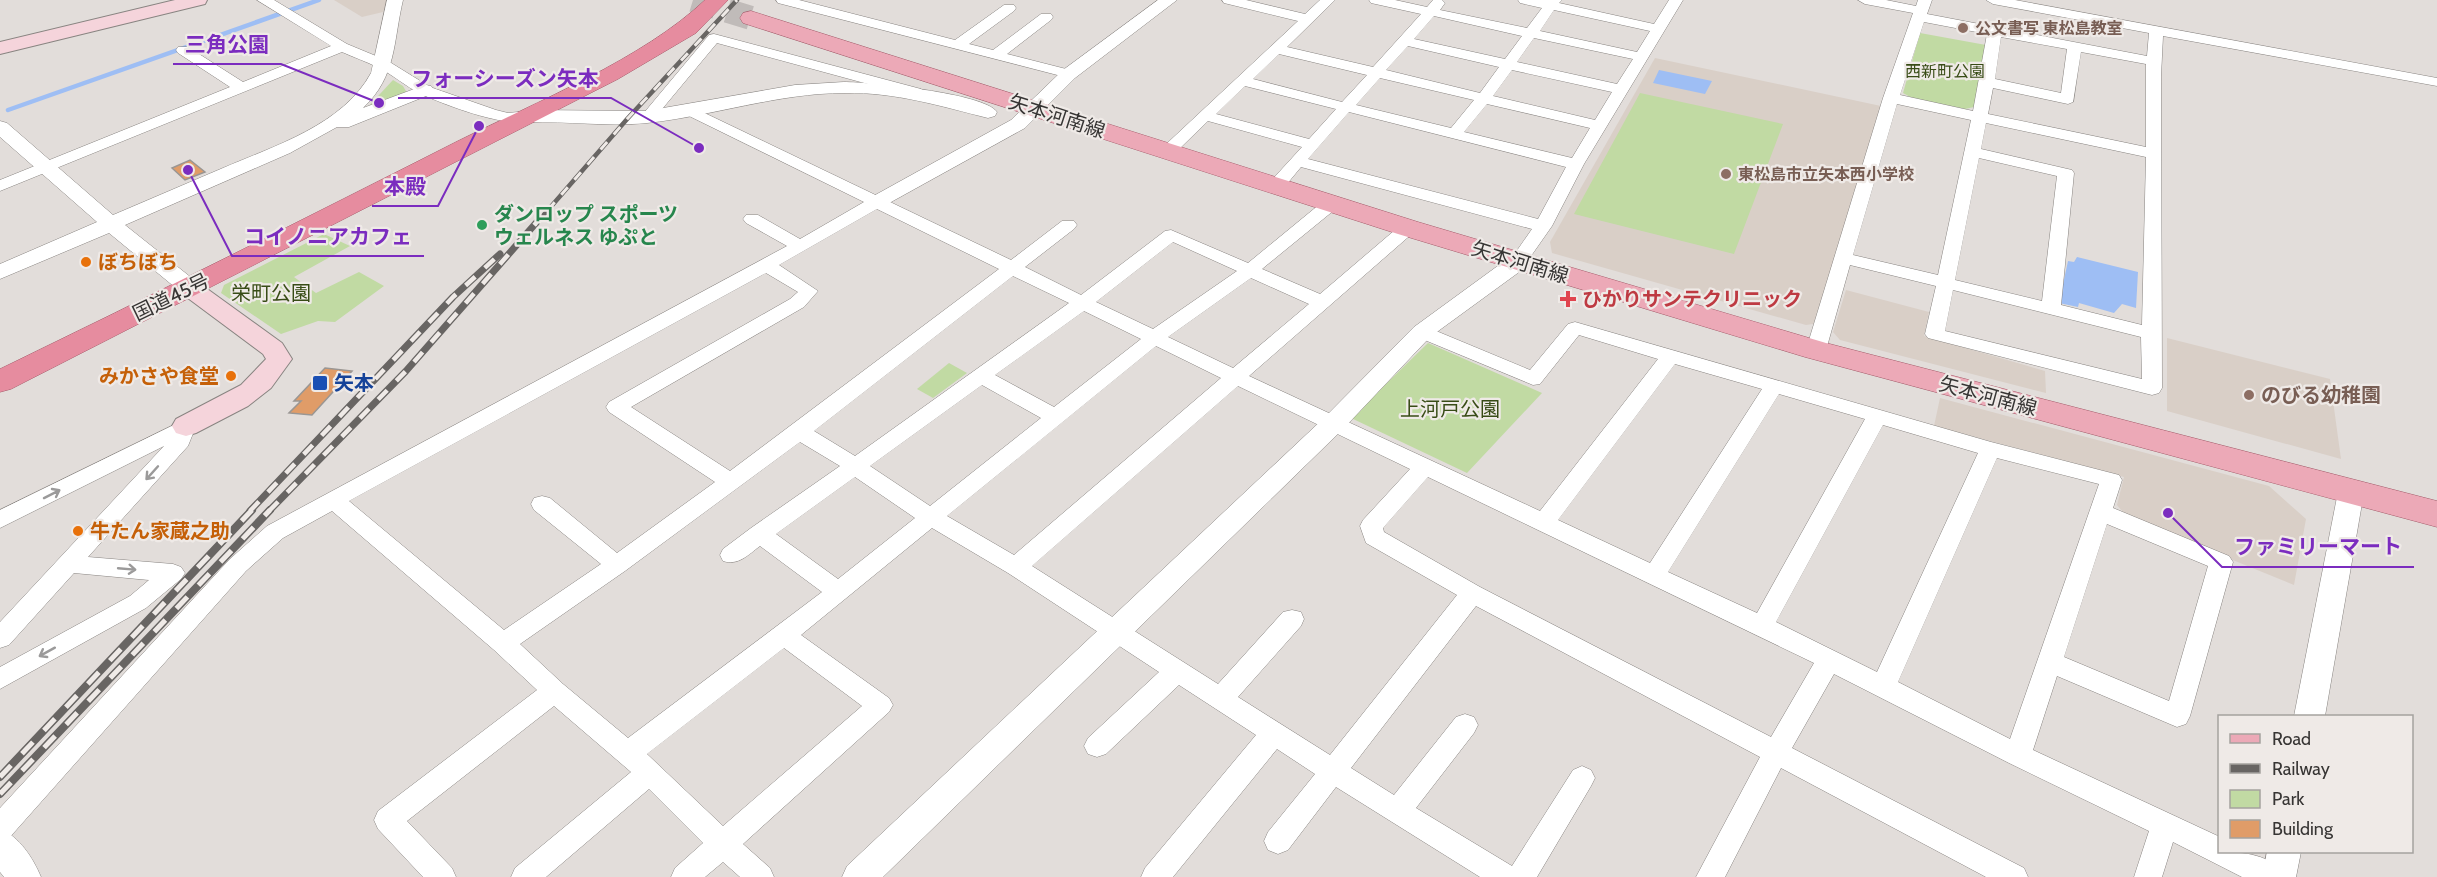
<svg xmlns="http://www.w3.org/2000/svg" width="2437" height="877" viewBox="0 0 2437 877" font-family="Cabin,'Noto Sans JP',sans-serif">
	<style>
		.built { fill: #d9cfc7 }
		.green { fill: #c1daa3 }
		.water { fill: #9ebef4 }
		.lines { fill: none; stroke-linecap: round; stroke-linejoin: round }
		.stream { stroke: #9ebef4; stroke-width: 4.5 }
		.building { fill: #e09c68; stroke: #9a9693; stroke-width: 1.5 }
		.primary-tunnel { stroke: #c0bbb9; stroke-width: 24; stroke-dasharray: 24 12; stroke-linecap: butt }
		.minor-casing { stroke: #888481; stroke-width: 1 }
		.tertiary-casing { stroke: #888481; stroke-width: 1 }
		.secondary-casing { stroke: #888481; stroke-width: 2 }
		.primary-casing { stroke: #a45b6a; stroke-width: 1 }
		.trunk-casing { stroke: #a45b6a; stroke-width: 1 }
		.minor { fill: #fff; fill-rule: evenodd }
		.tertiary { fill: #fff; fill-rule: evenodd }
		.secondary { fill: #f5d4db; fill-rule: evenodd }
		.primary { fill: #eca9b7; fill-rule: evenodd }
		.trunk { fill: #e68c9f; fill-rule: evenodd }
		.rail-far2-casing { stroke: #686563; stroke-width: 4.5 }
		.rail-far1-casing { stroke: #686563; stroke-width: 7 }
		.rail-casing { stroke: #686563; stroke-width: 8 }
		.rail-far2 { stroke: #efeae7; stroke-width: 3; stroke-dasharray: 10; stroke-linecap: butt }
		.rail-far1 { stroke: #efeae7; stroke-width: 4.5; stroke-dasharray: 13; stroke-linecap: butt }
		.rail { stroke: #efeae7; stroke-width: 5; stroke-dasharray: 16; stroke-linecap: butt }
		.oneway { stroke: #9b9a9a }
		.education-dot { fill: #8d6e63; stroke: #efeae7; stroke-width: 2 }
		.leisure-dot { fill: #2e9e5b; stroke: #efeae7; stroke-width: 2 }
		.food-dot { fill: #e8710a; stroke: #efeae7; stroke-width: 2 }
		.health-dot { fill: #e0444e; stroke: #efeae7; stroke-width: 2 }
		.transit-dot { fill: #1a4fb4; stroke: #efeae7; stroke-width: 2 }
		.labels { text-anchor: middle; stroke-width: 4.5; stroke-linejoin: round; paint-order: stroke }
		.far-education-label { font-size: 16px; font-weight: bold; fill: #785e54; stroke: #efeae7; text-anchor: start }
		.far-park-label { font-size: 16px; fill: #384c16; stroke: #efeae7 }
		.street-label { font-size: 20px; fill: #373534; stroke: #efeae7 }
		.leisure-label { font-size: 20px; font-weight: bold; fill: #27864d; stroke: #efeae7; text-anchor: start }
		.food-label { font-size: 20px; font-weight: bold; fill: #c56008; stroke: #efeae7; text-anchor: start }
		.park-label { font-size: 20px; fill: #384c16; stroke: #efeae7 }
		.health-label { font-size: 20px; font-weight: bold; fill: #be3a42; stroke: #efeae7; text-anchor: start }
		.transit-label { font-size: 20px; font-weight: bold; fill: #164399; stroke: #efeae7; text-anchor: start }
		.education-label { font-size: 20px; font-weight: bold; fill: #785e54; stroke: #efeae7; text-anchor: start }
		.leader { fill: none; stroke: #7b2cbf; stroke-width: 2 }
		.callout-dot { fill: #7b2cbf; stroke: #efeae7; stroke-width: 2 }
		.callout-label { font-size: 21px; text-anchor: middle; font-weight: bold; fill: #7b2cbf; stroke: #efeae7; stroke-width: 4.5; stroke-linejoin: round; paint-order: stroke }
	</style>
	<rect width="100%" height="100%" fill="#e2ddda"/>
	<g class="built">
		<path d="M334 0H388L383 12 362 17Z"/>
		<path d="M1655 58 1881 106 1820 323 1806 325 1552 253 1550 242Z"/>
		<path d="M1846 290 1929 312 1924 336 2045 371 2046 393 1840 340 1833 332Z"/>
		<path d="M2167 338 2330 379 2341 459 2167 411Z"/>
		<path d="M1940 398 2269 486 2306 519 2294 585 2127 517 2117 505 2124 477 1934 426Z"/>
	</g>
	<g class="green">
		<path d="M1920 33 1986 45 1974 107 1965 109 1912 98 1903 93Z"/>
		<path d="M393 80 403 86 407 93 365 110Z"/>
		<path d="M1640 93 1783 124 1734 254 1574 214Z"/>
		<path d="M324 234 350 246 294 277 316 293 359 272 384 286 335 322 318 321 281 334 221 293 224 285Z"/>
		<path d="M1428 343 1542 393 1467 473 1351 418Z"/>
		<path d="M949 363 967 373 933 398 917 389Z"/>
	</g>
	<g class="water">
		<path d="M1659 70 1712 81 1705 94 1653 83Z"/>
		<path d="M2077 257 2138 272 2136 308 2122 304 2114 313 2079 303 2078 307 2059 303 2068 261 2074 262Z"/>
	</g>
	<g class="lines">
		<path class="stream" d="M8 110 319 0"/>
	</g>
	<g class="building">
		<path d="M190 160 205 172 185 180 172 168Z"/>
		<path d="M325 368 352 371 312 415 289 413 301 401H294Z"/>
	</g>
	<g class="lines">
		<path class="primary-tunnel" d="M693 0 751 18"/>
		<defs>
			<g id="minor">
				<path d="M257 0H274L347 44 388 61 430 87 496 110 508 113 528 111 536 116C519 135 441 103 421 94 405 86 392 74 377 67 365 61 353 57 342 52L0 191V180L230 87 178 53 176 50 178 47H188L243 82 331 46Z"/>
				<path d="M776 0H799L955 40 1004 5H1014L1016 8 1014 11 969 44 993 50 1041 14H1051L1053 17 1051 20 1007 54 1074 71 1076 74 1069 78 778 3Z"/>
				<path d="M1222 0H1246L1305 14 1320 0H1335L1287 47 1373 67 1421 14 1371 3 1369 0H1395L1427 7 1433 0H1442L1445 3 1440 10 1527 28 1542 8 1520 3 1518 0H1562L1559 3 1654 24 1669 0H1683L1584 164 1552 226 1524 266H1512L1509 262 1532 229 1301 167 1282 190H1270L1268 186 1270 182 1302 147 1208 121 1174 154H1162L1160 151 1162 148 1298 21 1224 3ZM1554 10 1650 31 1637 52 1540 31ZM1434 16 1522 36 1505 59 1414 39ZM1534 38 1633 59 1617 84 1517 62ZM1408 46 1499 67 1480 93 1386 70ZM1279 54 1367 75 1342 102 1253 79ZM1512 70 1612 92 1595 120 1493 96ZM1380 78 1474 100 1451 128 1356 105ZM1245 86 1336 109 1309 139 1216 114ZM1487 104 1590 128 1572 158 1464 132ZM1349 112 1566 167 1538 219 1308 159Z"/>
				<path d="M1858 0H1886L1916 6 1918 0H1932L1927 14 2147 56 2149 33 1993 4 1986 0H2015L2437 78V86L2163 36 2161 76 2162 388 2159 393 2152 395 1928 338 1925 334 1936 286 1850 265 1826 350 1823 354 1816 356 1809 354 1806 350 1883 98 1913 13 1865 4ZM1924 22 1987 34 1973 111 1900 95ZM2001 37 2067 49 2061 93 1995 79ZM2081 52 2146 64V147L1988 114 1993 88 2068 104 2073 102ZM1897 104 1971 120 1938 275 1853 255ZM1986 123 2146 157 2142 325 2061 305 2074 173 2072 170 1981 149ZM1979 158 2057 176 2042 301 1955 280ZM1953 290 2141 337 2142 379 1945 331Z"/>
				<path d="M714 34 921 89 924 92 916 97 717 43 653 120H643L640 117 643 114 709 35Z"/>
				<path d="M690 106 1011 260 1062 221H1074L1077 225 1074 229 1025 267 1081 295 1165 231 1171 230 1248 263 1326 199H1338L1341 203 1338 207 1262 269 1320 294 1402 224H1414L1417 228 1414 232 1249 376 1540 511 1658 359 1579 335 1540 384 1533 385 1415 336 1412 332 1415 328H1429L1530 370 1568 324 1575 322 1991 442 2119 475 2122 480 2113 508 2229 556 2233 562 2190 716 2186 724 2177 727 2057 676 2033 750 2220 837V852C2242 852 2274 854 2284 877H2242L2173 842 2162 877H2134L2149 831 2009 763 1834 674 1792 748 2024 868 2028 877H1986L1781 768 1725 877H1696L1760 757 1476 606 1351 768 1394 795 1456 717 1465 714 1474 717 1478 725 1474 733 1416 808 1512 866 1573 770 1582 766 1591 770 1595 778 1591 786 1537 877H1480L1336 787 1288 850 1278 854 1268 850 1264 841 1268 832 1315 774 1277 749 1173 877H1141L1145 868 1256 735 1179 685 1106 754 1097 757 1088 754 1084 746 1088 738 1159 672 1008 573 932 528 801 635 889 698 893 705 889 712 743 844 770 868 774 877H740L723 862 705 877H671L675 868 703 843 649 789 546 877H511L515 868 631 772 554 706 407 821 452 868 456 877H423L378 829 374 820 378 811 537 690 494 650 332 511 283 538 246 571 10 837 0 840V808L230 559 267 526 787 246 746 223 743 219 746 215H758L800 239 864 202 685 114 682 111ZM877 209 999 269 730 471 631 407 804 307 818 291 779 265ZM1173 242 1237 271 1153 329 1096 302ZM766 273 798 292 790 299 609 402 606 407 609 412 715 482 617 553 550 498 542 496 534 498 531 504 534 510 601 564 504 630 349 501ZM1013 276 1069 303 855 456 814 431ZM1251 278 1309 304 1233 368 1168 337ZM1084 311 1141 339 1054 407 995 375ZM1156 346 1221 378 1014 555 947 516ZM1675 364 1762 389 1650 563 1558 520ZM982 385 1041 418 930 506 870 466ZM1238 386 1410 469 1363 520 1360 526 1366 543 1457 595 1330 755 1238 697 1301 626 1304 619 1301 612 1292 610 1283 612 1218 684 1032 566ZM1779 394 1865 419 1757 613 1668 572ZM1883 425 1978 453 1877 672 1776 622ZM800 442 840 466 751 528 723 549 720 555 723 561C738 566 748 555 760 546L822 592 628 738 563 684 520 644 625 571ZM1997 458 2099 484 2010 739 1898 682ZM855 477 915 518 838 579 776 534ZM1428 477 1814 663 1771 737 1480 587 1384 532 1383 528ZM2107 524 2208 566 2169 701 2064 657ZM784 648 862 706 723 826 647 754Z"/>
				<path d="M186 419 193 421 196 426 188 446 88 557 173 564 181 567 185 573 181 579 146 608 0 689V667L130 596 149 580 74 573 9 645 0 648V622L164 446 0 528V510Z"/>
			</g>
			<g id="tertiary">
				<path d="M387 0H403C393 42 397 76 363 108L425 85 431 86 434 90 431 94 349 127H337L290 153 125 225 198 283 201 288 198 293 190 295 182 293 109 233 0 279V264L97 222 0 137V121L7 123 113 215C150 199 186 184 223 168 274 146 343 125 371 73Z"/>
				<path d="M1158 0H1177L1075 78 1025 128 882 207 875 209 868 207 865 203 868 199 1011 120 1063 70Z"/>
				<path d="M844 82C869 82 984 93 997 112L995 116 988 118C940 106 895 92 845 93 778 93 713 116 647 123 607 127 567 121 528 122L521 120 519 116 521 112 528 110 646 111 795 85Z"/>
				<path d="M1518 255 1526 257 1529 262 1526 267 1430 337 1343 429 883 877H842L847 866 1325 417 1414 327 1510 257Z"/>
				<path d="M2351 483 2360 485 2364 492 2325 716H2294L2338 492 2342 485Z"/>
				<path d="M0 829C19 836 33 858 41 877H4L0 872Z"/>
				<path d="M2267 852H2301L2296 877H2262Z"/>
			</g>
			<g id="secondary">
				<path d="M175 0H207L205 4 0 54V42Z"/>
				<path d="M190 280 199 283 282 343 292 359 271 388 248 406 196 433 186 436 176 433 172 426 176 419 241 385 266 359 263 354 181 293 177 288 181 283Z"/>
			</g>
			<path id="primary" d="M751 11 1418 222 1826 343 2437 501V527L1805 357 1398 234 743 23 740 18 743 13Z"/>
			<path id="trunk" d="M705 0H728L696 33 618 79 11 389 0 392V369C153 295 306 218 458 141 536 102 643 59 705 0Z"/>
		</defs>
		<use href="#minor" class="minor-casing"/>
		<use href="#tertiary" class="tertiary-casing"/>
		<use href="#secondary" class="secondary-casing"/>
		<use href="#primary" class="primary-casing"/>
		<use href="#trunk" class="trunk-casing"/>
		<use href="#minor" class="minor"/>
		<use href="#tertiary" class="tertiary"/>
		<use href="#secondary" class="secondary"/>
		<use href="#primary" class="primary"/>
		<use href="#trunk" class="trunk"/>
		<defs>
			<path id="rail-far2" d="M535 225 628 118 737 0"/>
			<g id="rail-far1">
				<path d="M250 511 453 297 500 254"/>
				<path d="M269 511 406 371 536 223"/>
			</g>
			<g id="rail">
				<path d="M0 777 252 510"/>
				<path d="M0 794 270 510"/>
			</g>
		</defs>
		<use href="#rail-far2" class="rail-far2-casing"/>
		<use href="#rail-far1" class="rail-far1-casing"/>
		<use href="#rail" class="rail-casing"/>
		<use href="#rail-far2" class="rail-far2"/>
		<use href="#rail-far1" class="rail-far1"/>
		<use href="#rail" class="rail"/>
	</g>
	<defs><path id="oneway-shaft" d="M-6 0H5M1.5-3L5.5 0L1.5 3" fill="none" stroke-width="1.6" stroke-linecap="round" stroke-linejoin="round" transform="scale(1.5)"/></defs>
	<g class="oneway">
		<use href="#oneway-shaft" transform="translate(152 473) rotate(132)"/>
		<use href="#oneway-shaft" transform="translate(52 494) rotate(-27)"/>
		<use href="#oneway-shaft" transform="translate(127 569) rotate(5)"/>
		<use href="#oneway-shaft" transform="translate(47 652) rotate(151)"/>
	</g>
	<g class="education-dot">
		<circle cx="1963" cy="28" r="6"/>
		<circle cx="1726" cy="174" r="6"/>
		<circle cx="2249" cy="395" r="6"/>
	</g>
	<circle class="leisure-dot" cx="482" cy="225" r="6"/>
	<g class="food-dot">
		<circle cx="86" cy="262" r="6"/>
		<circle cx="231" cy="376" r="6"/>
		<circle cx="78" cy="531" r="6"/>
	</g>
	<path class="health-dot" d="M1565 290h6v6h6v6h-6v6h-6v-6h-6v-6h6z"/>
	<rect class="transit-dot" x="312" y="375" width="16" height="16" rx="3"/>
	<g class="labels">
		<g class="far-education-label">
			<text x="1975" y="34">公文書写 東松島教室</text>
			<text x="1738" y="180">東松島市立矢本西小学校</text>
		</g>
		<g class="far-park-label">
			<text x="1945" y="77">西新町公園</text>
		</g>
		<g class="street-label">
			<text transform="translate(1057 116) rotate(18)" y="7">矢本河南線</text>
			<text transform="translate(1520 262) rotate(17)" y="7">矢本河南線</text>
			<text transform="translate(171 297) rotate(-26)" y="7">国道45号</text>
			<text transform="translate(1988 396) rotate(15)" y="7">矢本河南線</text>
		</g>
		<g class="leisure-label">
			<text x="494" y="221">ダンロップ スポーツ<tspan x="494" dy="23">ウェルネス ゆぷと</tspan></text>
		</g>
		<g class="food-label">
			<text x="98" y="269">ぼちぼち</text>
			<text x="219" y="383" text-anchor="end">みかさや食堂</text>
			<text x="90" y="538">牛たん家蔵之助</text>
		</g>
		<g class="park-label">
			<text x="271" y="300">栄町公園</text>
			<text x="1450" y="416">上河戸公園</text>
		</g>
		<g class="health-label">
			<text x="1582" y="306">ひかりサンテクリニック</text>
		</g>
		<g class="transit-label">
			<text x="334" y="390">矢本</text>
		</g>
		<g class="education-label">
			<text x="2261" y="402">のびる幼稚園</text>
		</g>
	</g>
	<path class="leader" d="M379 103L281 64H173M699 148L611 98H398M479 126L438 206H372M188 170L232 256H424M2168 513L2222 567H2414"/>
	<g class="callout-dot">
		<circle cx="379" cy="103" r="6"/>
		<circle cx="699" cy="148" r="6"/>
		<circle cx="479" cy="126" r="6"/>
		<circle cx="188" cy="170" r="6"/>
		<circle cx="2168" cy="513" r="6"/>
	</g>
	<g class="callout-label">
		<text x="227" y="52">三角公園</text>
		<text x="505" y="86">フォーシーズン矢本</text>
		<text x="405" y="194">本殿</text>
		<text x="328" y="244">コイノニアカフェ</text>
		<text x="2318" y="554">ファミリーマート</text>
	</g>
	<rect x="2218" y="715" width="195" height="138" fill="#efeae7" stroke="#a5a29f" stroke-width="1.5"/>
	<rect x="2230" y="734" width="30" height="9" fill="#eca9b7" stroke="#a5a29f" stroke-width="1.5"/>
	<text x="2272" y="745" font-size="18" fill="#373534">Road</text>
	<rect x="2230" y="764" width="30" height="9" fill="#686563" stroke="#a5a29f" stroke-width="1.5"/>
	<text x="2272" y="775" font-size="18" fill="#373534">Railway</text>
	<rect x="2230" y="790" width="30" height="18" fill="#c1daa3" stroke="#a5a29f" stroke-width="1.5"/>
	<text x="2272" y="805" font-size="18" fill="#373534">Park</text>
	<rect x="2230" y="820" width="30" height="18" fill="#e09c68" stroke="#a5a29f" stroke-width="1.5"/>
	<text x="2272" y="835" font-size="18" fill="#373534">Building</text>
</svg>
